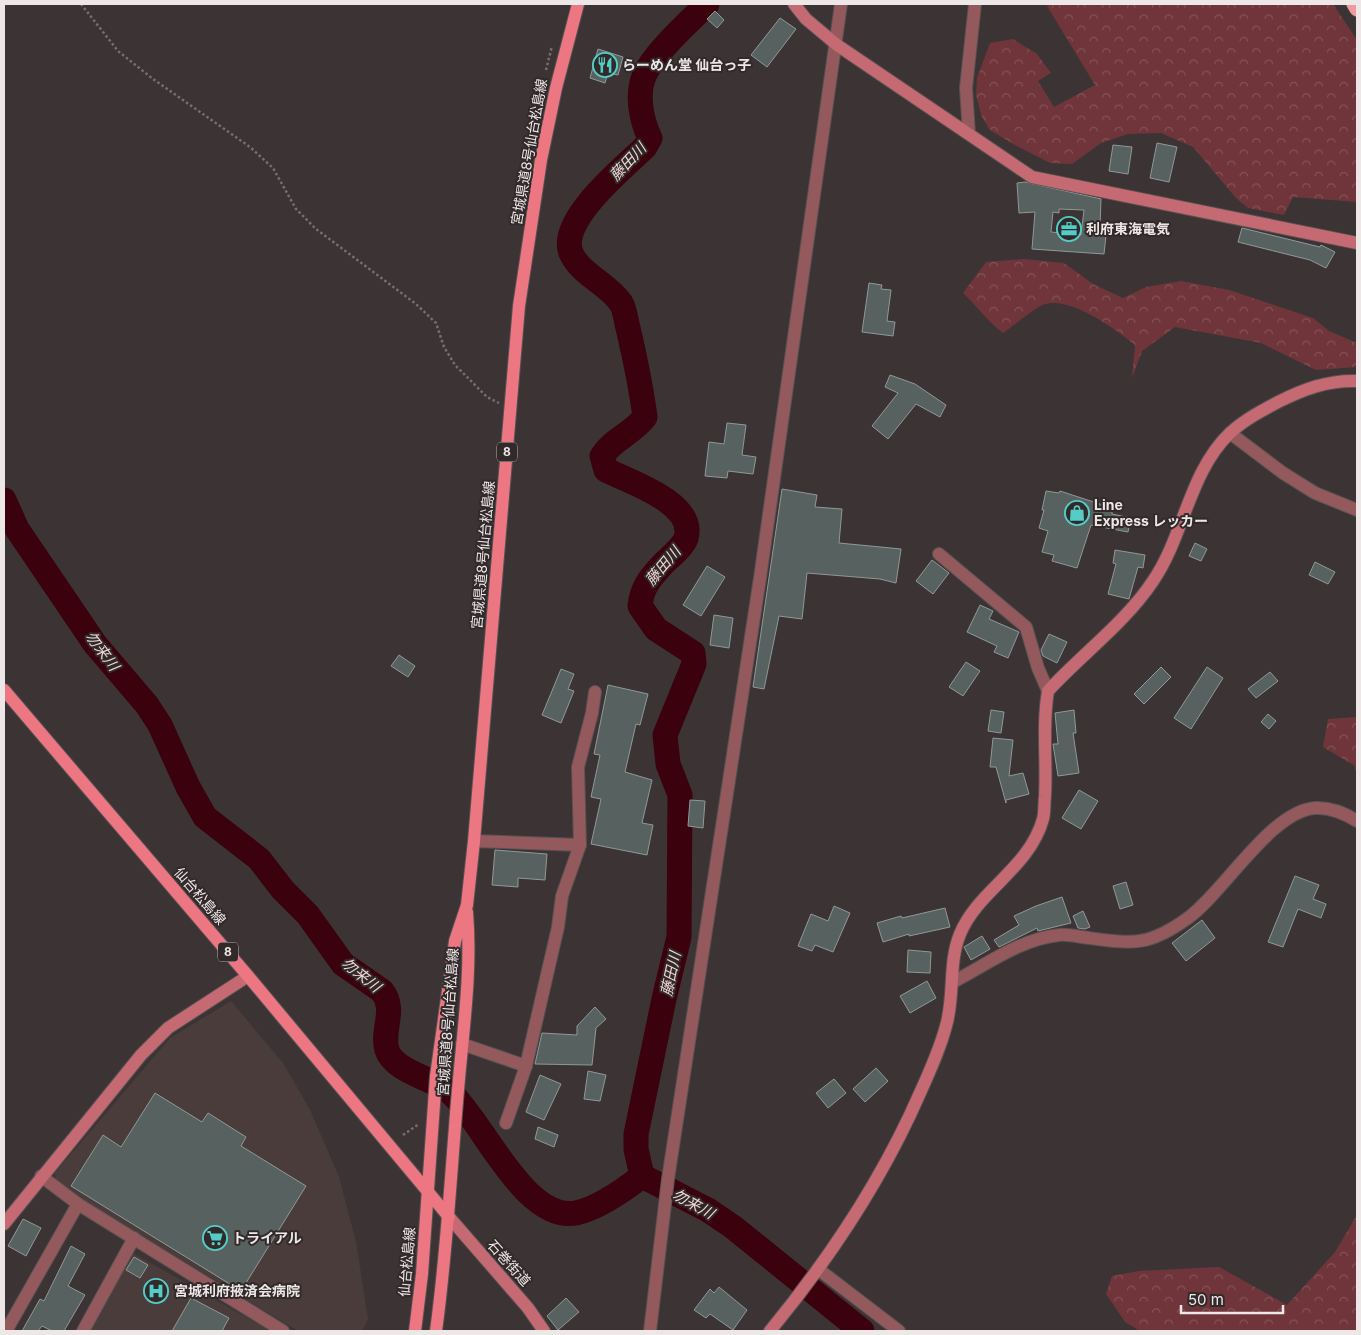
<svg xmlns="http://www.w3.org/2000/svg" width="1361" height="1335" viewBox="0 0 1361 1335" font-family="Inter,'Noto Sans JP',sans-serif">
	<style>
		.built { fill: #4b3c3c }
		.forest { fill: url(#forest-crowns) }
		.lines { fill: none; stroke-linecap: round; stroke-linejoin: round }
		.river { stroke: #3b010d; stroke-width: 25 }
		.building { fill: #576160; stroke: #8f9998; fill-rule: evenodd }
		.street-casing { stroke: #585151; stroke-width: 14 }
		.secondary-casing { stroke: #585151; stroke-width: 14 }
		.primary-casing { stroke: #585151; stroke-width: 14 }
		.highway-casing { stroke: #585151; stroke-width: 16 }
		.path { stroke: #766e6f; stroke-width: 2.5; stroke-dasharray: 2.5 2.5; stroke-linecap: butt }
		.street { stroke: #93595d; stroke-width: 12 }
		.secondary { stroke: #c56a72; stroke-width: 12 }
		.primary { stroke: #ec7782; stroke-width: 12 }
		.highway { stroke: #ef9a9f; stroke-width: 15 }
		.labels { text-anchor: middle; stroke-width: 4; stroke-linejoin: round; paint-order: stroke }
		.shield { fill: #322a2a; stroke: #b5aeaf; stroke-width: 1 }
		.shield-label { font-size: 12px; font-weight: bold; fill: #ede7e8 }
		.poi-label { font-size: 14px; font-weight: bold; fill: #ede7e8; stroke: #322a2a; text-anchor: start }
		.street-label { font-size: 14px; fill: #ede7e8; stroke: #322a2a }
		.water-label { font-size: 15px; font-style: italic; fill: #f0d6d7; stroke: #322a2a }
	</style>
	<defs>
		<pattern id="forest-crowns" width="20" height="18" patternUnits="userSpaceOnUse" patternTransform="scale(1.25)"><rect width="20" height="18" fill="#6f353b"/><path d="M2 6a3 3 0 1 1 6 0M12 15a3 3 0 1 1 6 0" fill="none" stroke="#845257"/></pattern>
	</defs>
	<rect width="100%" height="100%" fill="#3c3434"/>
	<g class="built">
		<path d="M231 1001 283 1063 310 1110 339 1177 356 1242 368 1319 362 1331H298L56 1183 55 1173 170 1038Z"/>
		<path d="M133 1253 267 1329 265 1331H90Z"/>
	</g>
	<g class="forest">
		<path d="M1052 4H1333L1357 40V202L1293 197 1284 215 1248 208 1236 198 1193 147 1161 133 1128 134 1101 143 1072 164 1050 163 1013 144 990 130 982 117 976 96 977 78 990 43 1013 39 1037 54 1051 73 1038 81 1054 107 1095 85 1047 6Z"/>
		<path d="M1024 259 1064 263 1093 284 1123 298 1146 287 1181 281 1229 290 1313 318 1329 331 1357 343V367L1316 370 1261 343 1175 327 1142 351 1132 378 1135 345C1115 329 1072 297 1045 304 1037 306 1012 327 1003 333 987 321 977 306 963 293L986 262Z"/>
		<path d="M1357 717V778L1355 766 1323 747 1328 719Z"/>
		<path d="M1357 1215V1331H1140L1125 1322 1106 1294 1112 1276 1139 1271 1219 1267 1287 1305 1335 1252Z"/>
	</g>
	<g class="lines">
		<g class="river">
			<path d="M4 500 17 529 95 644 147 705 160 725 188 787 205 817 259 859 283 890 308 915 343 964 382 991C397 1010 381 1029 387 1050 394 1072 436 1079 452 1094 484 1124 525 1222 576 1213 599 1208 624 1190 642 1176"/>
			<path d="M642 1176 636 1149V1134L664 999 679 937 680 795 668 764 665 735 694 664 693 653 656 629 640 606C642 587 650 578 663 564 670 557 683 547 686 538 696 503 630 482 606 470L602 456C612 440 633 433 645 417 641 387 635 358 628 328 626 321 625 309 621 303 608 284 582 275 572 255 555 222 625 167 645 147L650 138C641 120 636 93 645 74 655 52 689 22 707 4"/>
			<path d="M642 1176 708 1210 733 1227 862 1331"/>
		</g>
	</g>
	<g class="building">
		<path d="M715 11 724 20 717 28 707 19Z"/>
		<path d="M780 18 796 29 767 67 751 55Z"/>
		<path d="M598 49 623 57 618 75 608 73 605 83 590 78Z"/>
		<path d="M1157 143 1177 147 1169 182 1150 178Z"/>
		<path d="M1113 145 1132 147 1128 174 1109 171Z"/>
		<path d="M1025 182 1101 199 1100 226H1107L1104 254 1032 249 1035 212 1019 213 1017 183ZM1059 209 1084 210 1081 235 1051 232 1053 212 1059 213Z"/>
		<path d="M1242 228 1320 247 1321 245 1335 252 1326 268 1310 260 1238 242Z"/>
		<path d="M869 283 882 285 881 289 891 290 887 321 895 322 893 336 862 332Z"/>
		<path d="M890 375 915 384 946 405 940 417 916 404 888 439 872 426 898 393 885 387Z"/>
		<path d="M727 423 746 425 742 455 756 457 753 474 728 471 727 478 705 476 709 442 724 444Z"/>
		<path d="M782 489 817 495 815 507 842 509 839 543 901 549 896 583 880 579 807 573 802 619 779 616 764 689 753 687Z"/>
		<path d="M1046 491 1059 493 1060 491 1112 508V514L1131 518 1128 532 1091 525 1077 568 1052 561 1054 555 1042 552 1048 531 1039 528 1044 510H1042Z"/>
		<path d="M1195 543 1207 549 1201 561 1189 556Z"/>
		<path d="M1115 550 1145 555 1143 568 1138 567 1129 599 1108 594 1116 564 1113 563Z"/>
		<path d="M932 560 949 573 933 594 916 581Z"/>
		<path d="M1315 562 1335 572 1328 584 1309 575Z"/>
		<path d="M707 566 725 577 701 616 683 605Z"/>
		<path d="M980 605 993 611 989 619 1019 632 1008 658 994 652 997 646 967 632Z"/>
		<path d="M714 615 733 618 729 648 710 645Z"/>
		<path d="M1049 634 1067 642 1057 663 1043 656 1041 650Z"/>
		<path d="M399 655 415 666 408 677 391 666Z"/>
		<path d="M966 662 980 671 963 696 949 687Z"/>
		<path d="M1161 667 1171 677 1144 704 1134 694Z"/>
		<path d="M1207 667 1223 678 1191 729 1174 718Z"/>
		<path d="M561 669 574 674 568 689 574 691 561 723 542 715Z"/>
		<path d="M1270 672 1278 681 1256 698 1248 689Z"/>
		<path d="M608 685 648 694 640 725 636 724 625 772 652 780 642 823 653 825 647 855 591 844 601 799 591 797 600 755 594 754Z"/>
		<path d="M991 710 1004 712 1001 733 988 731Z"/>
		<path d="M1074 710 1076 733H1073L1079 773 1058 776 1053 744H1058L1055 713Z"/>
		<path d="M1268 714 1276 721 1269 729 1261 722Z"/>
		<path d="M993 738 1013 740 1009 776 1023 773 1029 794 1006 800V803L996 767H990Z"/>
		<path d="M1079 790 1098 801 1081 829 1062 818Z"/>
		<path d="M690 800 705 801 703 828 688 826Z"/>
		<path d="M495 850 547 854 545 880 518 878V887L492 885Z"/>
		<path d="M1295 876 1319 885 1313 899 1326 904 1321 918 1298 909 1283 947 1268 942Z"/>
		<path d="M1126 882 1133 905 1120 909 1113 886Z"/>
		<path d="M1062 897 1071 923 1038 931 1037 928 999 947 994 940 1019 925 1014 916 1036 906Z"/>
		<path d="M834 906 850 913 833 952 815 945 812 951 798 946 811 914 828 921Z"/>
		<path d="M945 908 950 927 909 936V934L883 942 877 923 901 916 902 918Z"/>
		<path d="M1083 911 1090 927 1085 929 1078 928 1073 916Z"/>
		<path d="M1202 920 1215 938 1186 961 1172 943Z"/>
		<path d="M982 936 990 949 971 960 964 947Z"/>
		<path d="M908 950 931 952 930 973 907 972Z"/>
		<path d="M927 981 936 998 910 1013 900 996Z"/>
		<path d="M595 1007 606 1019 596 1028 592 1065 535 1064 542 1033 577 1035V1026Z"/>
		<path d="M876 1068 888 1081 865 1102 853 1089Z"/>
		<path d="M588 1071 606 1075 600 1101 584 1099Z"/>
		<path d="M540 1075 561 1084 544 1120 526 1112Z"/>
		<path d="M834 1079 846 1093 828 1108 816 1093Z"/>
		<path d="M155 1093 202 1122 208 1113 246 1137 241 1146 306 1186 241 1291 71 1186 103 1135 121 1147Z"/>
		<path d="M538 1127 558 1135 554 1147 535 1139Z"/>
		<path d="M23 1219 41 1228 26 1256 8 1246Z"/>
		<path d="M71 1246 85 1254 68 1286 85 1295 64 1331H52L42 1326 38 1331H22L40 1299 44 1301Z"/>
		<path d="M134 1257 148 1265 140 1278 126 1270Z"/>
		<path d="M719 1287 747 1310 733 1330 710 1314 706 1318 694 1310 710 1289 714 1293Z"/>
		<path d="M191 1298 229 1318 222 1331H172Z"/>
		<path d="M566 1298 579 1312 558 1330 547 1316Z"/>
	</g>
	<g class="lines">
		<defs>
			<g id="street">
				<path d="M969 134 966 88 975 4"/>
				<path d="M1230 433 1283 473 1315 493 1357 510"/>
				<path d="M939 554 1026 627 1038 668 1048 691"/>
				<path d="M474 841 580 845"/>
				<path d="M953 982C986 965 1020 939 1059 935 1068 934 1080 937 1089 938 1135 944 1149 946 1188 918 1224 892 1271 811 1315 808 1331 807 1344 813 1357 821"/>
				<path d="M462 1044 526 1066"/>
				<path d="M506 1123 526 1066 558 927 562 896 580 845 578 767 592 713 595 692"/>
				<path d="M41 1176 78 1204 283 1331"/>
				<path d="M818 1269 899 1331"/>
				<path d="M6 1331 78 1204"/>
				<path d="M83 1331 134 1238"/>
				<path d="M650 1331 668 1179 760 578 841 4"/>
			</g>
			<g id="secondary">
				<path d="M794 4 806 19 837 45 1032 177 1357 243"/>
				<path d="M449 1217 528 1308 544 1331"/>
				<path d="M4 1224 141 1055 168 1028 248 976"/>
				<path d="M770 1331C830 1258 882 1180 920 1093 930 1071 940 1049 946 1026 955 996 948 963 960 934 978 890 1029 869 1043 819 1045 812 1044 803 1045 796 1047 761 1042 725 1048 691 1082 654 1125 623 1153 581 1184 536 1189 472 1230 433 1244 420 1261 411 1278 402 1304 389 1328 380 1357 381"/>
			</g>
			<g id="primary">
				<path d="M4 690 248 976 449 1217"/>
				<path d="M415 1331 422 1274 436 1076 455 941 467 905 474 841 519 306 541 160 556 88 578 4"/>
				<path d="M436 1331C447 1251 451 1170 458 1090 463 1031 472 971 467 912"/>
			</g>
			<path id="highway" d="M1354 4 1357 9"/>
		</defs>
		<use href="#street" class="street-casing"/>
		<use href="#secondary" class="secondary-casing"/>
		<use href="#primary" class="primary-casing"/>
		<use href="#highway" class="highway-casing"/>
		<g class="path">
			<path d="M81 4 118 51 153 79 250 147 273 168 296 209 316 229 416 304 436 323 444 347 455 365 487 397 499 403"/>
			<path d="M546 70 552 46"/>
			<path d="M518 214 525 163 535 116"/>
			<path d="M403 1135 419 1124"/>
		</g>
		<use href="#street" class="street"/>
		<use href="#secondary" class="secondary"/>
		<use href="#primary" class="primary"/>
		<use href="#highway" class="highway"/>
	</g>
	<defs>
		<symbol id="restaurant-ring" viewBox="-11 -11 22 22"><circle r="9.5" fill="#322a2a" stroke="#54cdc7" stroke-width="1.5"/><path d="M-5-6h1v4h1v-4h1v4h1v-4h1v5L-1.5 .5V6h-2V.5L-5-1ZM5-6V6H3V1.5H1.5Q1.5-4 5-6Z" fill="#54cdc7"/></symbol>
		<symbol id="office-ring" viewBox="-11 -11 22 22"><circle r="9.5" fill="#322a2a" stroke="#54cdc7" stroke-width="1.5"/><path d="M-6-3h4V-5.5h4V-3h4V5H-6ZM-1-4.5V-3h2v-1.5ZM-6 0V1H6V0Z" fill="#54cdc7"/></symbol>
		<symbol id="shop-ring" viewBox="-11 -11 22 22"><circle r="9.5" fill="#322a2a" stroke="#54cdc7" stroke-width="1.5"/><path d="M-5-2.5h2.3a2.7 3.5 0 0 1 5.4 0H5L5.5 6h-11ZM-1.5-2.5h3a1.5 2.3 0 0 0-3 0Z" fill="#54cdc7"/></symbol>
		<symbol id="supermarket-ring" viewBox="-11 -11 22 22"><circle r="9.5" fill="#322a2a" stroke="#54cdc7" stroke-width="1.5"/><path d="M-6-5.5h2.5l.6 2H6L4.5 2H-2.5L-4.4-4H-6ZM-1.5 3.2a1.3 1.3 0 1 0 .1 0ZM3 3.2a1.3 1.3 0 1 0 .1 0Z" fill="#54cdc7"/></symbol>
		<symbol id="hospital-ring" viewBox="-11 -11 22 22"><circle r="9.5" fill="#322a2a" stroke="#54cdc7" stroke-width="1.5"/><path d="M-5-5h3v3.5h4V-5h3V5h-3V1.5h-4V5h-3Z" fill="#54cdc7"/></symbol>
	</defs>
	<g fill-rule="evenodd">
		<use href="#restaurant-ring" x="591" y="51" width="28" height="28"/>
		<use href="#office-ring" x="1055" y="215" width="28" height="28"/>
		<use href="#shop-ring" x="1063" y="499" width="28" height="28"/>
		<use href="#supermarket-ring" x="201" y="1224" width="28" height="28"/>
		<use href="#hospital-ring" x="142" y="1277" width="28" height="28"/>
	</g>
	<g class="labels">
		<g class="shield">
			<rect x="497" y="442.5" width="20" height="19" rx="4"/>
			<rect x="218" y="942.5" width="20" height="19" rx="4"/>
		</g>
		<g class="shield-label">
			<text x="507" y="456">8</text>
			<text x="228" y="956">8</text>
		</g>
		<g class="poi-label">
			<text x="622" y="70">らーめん堂 仙台っ子</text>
			<text x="1086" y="234">利府東海電気</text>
			<text x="1094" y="510">Line<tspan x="1094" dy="16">Express レッカー</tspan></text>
			<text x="232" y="1243">トライアル</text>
			<text x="174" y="1296">宮城利府掖済会病院</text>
		</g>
		<g class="street-label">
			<text transform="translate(529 152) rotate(-80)" y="5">宮城県道8号仙台松島線</text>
			<text transform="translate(483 555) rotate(-85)" y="5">宮城県道8号仙台松島線</text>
			<text transform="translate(200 896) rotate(49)" y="5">仙台松島線</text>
			<text transform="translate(448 1022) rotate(-86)" y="5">宮城県道8号仙台松島線</text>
			<text transform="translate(407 1262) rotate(-85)" y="5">仙台松島線</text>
			<text transform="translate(509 1263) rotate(48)" y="5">石巻街道</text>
		</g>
		<g class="water-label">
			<text transform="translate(628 162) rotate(-47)" y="5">藤田川</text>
			<text transform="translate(663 566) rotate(-50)" y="5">藤田川</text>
			<text transform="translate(102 651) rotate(53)" y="5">勿来川</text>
			<text transform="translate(671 974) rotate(-78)" y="5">藤田川</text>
			<text transform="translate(361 975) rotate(39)" y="5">勿来川</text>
			<text transform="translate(693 1204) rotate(29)" y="5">勿来川</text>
		</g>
	</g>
	<rect width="1361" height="1335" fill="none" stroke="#ede7e8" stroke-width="10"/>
	<path d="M1181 1305v8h102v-8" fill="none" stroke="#ede7e8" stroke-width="2.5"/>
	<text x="1188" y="1305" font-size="15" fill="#ede7e8" stroke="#322a2a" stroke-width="4" paint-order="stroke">50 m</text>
</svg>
